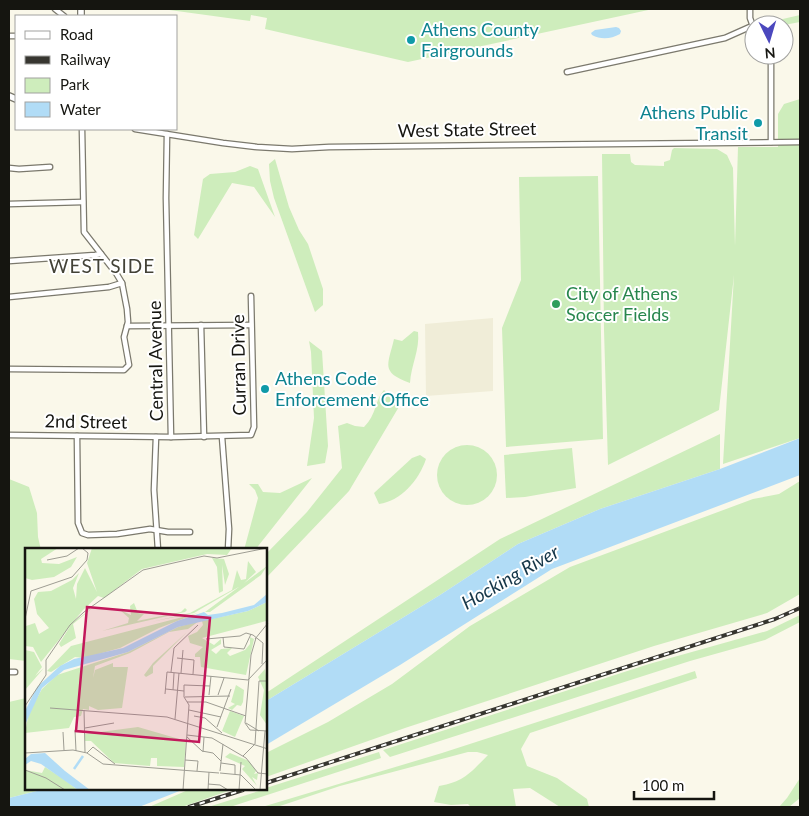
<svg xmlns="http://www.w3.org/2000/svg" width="809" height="816" viewBox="0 0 809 816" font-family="Lato,sans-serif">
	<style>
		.built { fill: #f0edd8 }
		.green { fill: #ceedbc }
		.water { fill: #b1dcf6 }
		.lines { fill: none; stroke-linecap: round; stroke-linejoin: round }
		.minor-casing { stroke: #7b796d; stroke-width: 7 }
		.tertiary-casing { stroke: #7b796d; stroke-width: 8 }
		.minor { stroke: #fff; stroke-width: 4.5 }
		.tertiary { stroke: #fff; stroke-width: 5.5 }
		.rail-casing { stroke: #373630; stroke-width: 4 }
		.rail { stroke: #fff; stroke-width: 2; stroke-dasharray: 5.5; stroke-linecap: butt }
		.culture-dot { fill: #0f9aa8; stroke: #fff; stroke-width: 2 }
		.leisure-dot { fill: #2e9e5b; stroke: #fff; stroke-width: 2 }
		.labels { text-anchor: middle; stroke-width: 4; stroke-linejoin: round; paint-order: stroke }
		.culture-label { font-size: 18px; fill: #0d838f; stroke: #fff; text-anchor: start }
		.street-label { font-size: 18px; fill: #151510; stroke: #fff }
		.leisure-label { font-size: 18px; fill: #27864d; stroke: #fff; text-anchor: start }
		.neighbourhood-label { font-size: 19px; letter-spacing: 1px; fill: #434237; stroke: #fff }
		.water-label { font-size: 19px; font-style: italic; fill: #153648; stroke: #fff }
		.inset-river { fill: none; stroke: #b1dcf6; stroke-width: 2.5 }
		.inset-road { fill: none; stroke: #9e9d93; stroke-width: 1 }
		.view { fill: #c2185b; fill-opacity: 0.15; stroke: #c2185b; stroke-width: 2.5 }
		.inset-edge { fill: none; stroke: #151510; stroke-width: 2.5 }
	</style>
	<rect width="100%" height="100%" fill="#faf8ea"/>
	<path class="built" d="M493 318V391L426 396 425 324Z"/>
	<g class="green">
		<path d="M162 9H653L408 62 265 29 267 18 251 15 250 21Z"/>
		<path d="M800 15V22L784 25H763L761 24Z"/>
		<path d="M800 99V438L723 464 734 275 719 410 608 465 604 330 602 154H630L631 162 635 165 664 166V162L670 160 672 150 674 148 717 149 727 155 733 168 735 246 738 147H778V114L784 104Z"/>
		<path d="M275 159 289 207 299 230 308 244 323 289V305L315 312 274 198 270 181 269 164Z"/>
		<path d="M250 166 258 169 275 217 254 187 232 183 198 239 194 235 203 179 210 174 235 172Z"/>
		<path d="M598 176 603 439 506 447 502 328 521 280 519 177Z"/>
		<path d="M414 331 418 332C420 350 411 365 410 383 380 372 388 365 394 339L402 341Z"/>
		<path d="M309 341 322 351 328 446 325 463 307 466 314 418 311 352Z"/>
		<path d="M384 390 400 405 349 491 266 578V554L307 512 342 468 338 426 347 423 355 426 364 427C377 414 374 402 384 390Z"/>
		<path d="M720 434V469L600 509 518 544 440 595 266 701V693L500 539Z"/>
		<circle cx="467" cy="475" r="30"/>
		<path d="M572 448 576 488 525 497 506 498 504 455Z"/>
		<path d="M420 455 426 459C419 480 401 501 379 504L374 493 412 458Z"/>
		<path d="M312 478 255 550H244L258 498 255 490 249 484H258L263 492 280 493Z"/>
		<path d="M9 479 29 487 37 513 38 537 41 550H26V661L9 659Z"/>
		<path d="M800 481V594L767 613 654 646 405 728 266 777V753L328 722 392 684 470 626 570 567 753 499 779 494Z"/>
		<path d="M800 615V622L765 640 690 661 390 757 383 750 649 664 767 631Z"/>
		<path d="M695 671 697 678 530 733 521 749 527 766 557 778 587 799 589 807H560L530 788 513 789 516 807H471L468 804 451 805 434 802 439 786C464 782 471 772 488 755L477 752H468L340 786 277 807H262L442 753Z"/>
		<path d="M26 698V790H41L9 798V702Z"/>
		<path d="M379 752 381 758 230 807H208L262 790H266V788Z"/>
		<path d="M800 778V798L789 807H779L787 798Z"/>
		<path d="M188 790H231L182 807H149Z"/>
	</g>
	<g class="water">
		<path d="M616 27 619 28 621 31 620 34C611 39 601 40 592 35L591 33 595 30Z"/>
		<path d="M800 438V475L552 569 400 665 266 745V701L440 595 518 544 600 509 720 469Z"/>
		<path d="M41 790H182L139 807H9V798Z"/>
	</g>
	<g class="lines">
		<defs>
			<g id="minor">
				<path d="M55 9 64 16"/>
				<path d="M750 9V18L754 29"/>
				<path d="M9 36H16"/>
				<path d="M769 55 771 62V142"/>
				<path d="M567 72 725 38 752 26"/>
				<path d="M135 129 223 143 257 147 292 149 329 147 800 142"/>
				<path d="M167 134 166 198 171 437"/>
				<path d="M9 168 19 169 50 167"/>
				<path d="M9 204 83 202"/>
				<path d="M9 261 95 255 101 254"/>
				<path d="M9 297 109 287 122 283"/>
				<path d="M201 325 204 437"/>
				<path d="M127 326 251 325"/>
				<path d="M9 369 124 370 129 365 124 337 128 322 127 309 122 283 116 273 84 232 82 129"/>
				<path d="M9 435 171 437 251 435 254 427 251 296"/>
				<path d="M77 436 78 523 82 533 88 535 117 534 150 529 168 532H190"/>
				<path d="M156 437 154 490 158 550"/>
				<path d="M222 437 229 529 228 550"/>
				<path d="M9 672H15"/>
			</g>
			<g id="tertiary">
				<path d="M81 9V16"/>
				<path d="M9 96 16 99"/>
			</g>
		</defs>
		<use href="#minor" class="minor-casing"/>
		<use href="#tertiary" class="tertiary-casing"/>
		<use href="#minor" class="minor"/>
		<use href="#tertiary" class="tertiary"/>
		<defs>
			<g id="rail">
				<path d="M266 783 775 619 800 608"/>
				<path d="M189 807 243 790"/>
			</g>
		</defs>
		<use href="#rail" class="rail-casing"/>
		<use href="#rail" class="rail"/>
	</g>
	<g class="culture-dot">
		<circle cx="411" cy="40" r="5"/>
		<circle cx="758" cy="123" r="5"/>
		<circle cx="265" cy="389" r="5"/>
	</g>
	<circle class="leisure-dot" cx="556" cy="304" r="5"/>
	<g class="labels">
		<g class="culture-label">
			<text x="421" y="36">Athens County<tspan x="421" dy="21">Fairgrounds</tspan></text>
			<text x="748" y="119" text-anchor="end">Athens Public<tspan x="748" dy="21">Transit</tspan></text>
			<text x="275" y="385">Athens Code<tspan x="275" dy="21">Enforcement Office</tspan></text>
		</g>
		<g class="street-label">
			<text transform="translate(467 130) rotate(-1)" y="6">West State Street</text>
			<text transform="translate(156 361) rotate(-91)" y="6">Central Avenue</text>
			<text transform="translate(239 365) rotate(-91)" y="6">Curran Drive</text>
			<text transform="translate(86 422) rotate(1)" y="6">2nd Street</text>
		</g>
		<g class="leisure-label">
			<text x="566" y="300">City of Athens<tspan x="566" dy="21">Soccer Fields</tspan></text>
		</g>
		<g class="neighbourhood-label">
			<text x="102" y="273">WEST SIDE</text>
		</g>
		<g class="water-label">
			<text transform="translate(510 577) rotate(-30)" y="7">Hocking River</text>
		</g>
	</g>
	<g transform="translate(25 548)">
		<rect width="242" height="242" fill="#faf8ea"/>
		<path d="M0 0H33L16 11 17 15 34 16 52 9 46 19 29 29 7 32 0 30ZM67 0H207L202 7 182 6 117 21 79 50 73 48 58 62 16 114 8 99 0 98 1 78 10 75 14 86 24 80 12 66 9 51 13 44 26 43 47 32 54 25 48 40 51 51 52 36 60 20 72 44 62 15ZM187 10 199 11 204 26 200 37 197 17 198 43 194 45 192 19ZM223 13 231 24 217 37 169 65 126 74 165 65 207 42 212 22 216 32 221 31ZM242 18 236 27 185 64H180ZM242 54 241 73 177 90 189 97 196 91V96L186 102 191 106 196 101 207 100 202 105 205 108 220 102 225 96V89L229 91 221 127 176 119 175 109H170V106L178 99 165 95 163 88 172 84 178 77 177 73 223 63ZM109 55 113 65 119 66 112 73 156 64 160 60 162 62 160 64 77 83 103 75 104 70 95 62 106 67 105 58ZM70 58 48 76 51 90 36 99 34 96 47 75ZM173 65 134 80 95 100 59 110 50 109 26 124 22 123 46 98ZM174 73 163 81 144 84 105 105 70 118 68 130 70 122 88 115V119H103L97 160 73 162 64 158V162L58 161 56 168 49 169 44 180 0 185 4 164 17 141 32 127 103 104 153 79ZM162 84 128 118V125L121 129 119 127 128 115ZM0 102 9 104 17 119 10 128 19 120 0 142ZM240 121 243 140 242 177 235 167 239 142 233 129ZM211 137 219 142 218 154 216 158 212 157 207 162 203 160 210 156 206 154ZM205 163 219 168 210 189 197 183ZM113 179 161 193 159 219 132 218V210H126L125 218 89 215 66 193H60V186ZM205 205 224 213 231 223 229 226 233 225 232 232 227 229 232 238 217 221 220 218 200 209ZM20 219 37 230 53 242H0V222L17 225Z" fill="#ceedbc"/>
		<path d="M242 46V54L223 63 153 79 103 104 39 122 17 140 0 177V163L12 139 35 118 49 111 98 100 152 73 179 64 183 67 197 65 229 57ZM20 205 40 223 65 242H53L16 216 6 213 0 217V211L6 206Z" fill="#b1dcf6"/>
		<path class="inset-river" d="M49 221 58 208"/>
		<path class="inset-road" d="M22 12 42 8 54 0M0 71 6 43 47 29 62 12 63 5 57 0M198 89 199 99 219 101 226 86M231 90 226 107 220 175 225 182 243 183M181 91 215 88 221 85 228 87 238 95 237 116M230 91 243 75M152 110 169 112 168 126M146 124 149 100 173 77M156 125 158 102M141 141 159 143M148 142 149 125M140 146 142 124 223 132 243 111M184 147 186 128M193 147 199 130M160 149 205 148M162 154H181L221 168M0 158 21 127V112L45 77 59 64 118 22 179 8 192 10 242 0M25 160 142 169 243 201M59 162 60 204M164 162 196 169M169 168 180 170 197 185M150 171 154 125M221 175 234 183M192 179 206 141M60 180 89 175M50 182 51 203M38 184 39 202M162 187 187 190 221 210 233 225 243 226M162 189 177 203 188 205 196 213M178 204 179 189M0 205 48 202 62 205 78 216 194 225M62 205 68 199 90 216M218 208 230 196 234 133H243M160 212 173 213 172 223M196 215 210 217V226M0 222 21 230 40 242M195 223 198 196M195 225 216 227 231 242M183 236 195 237 203 242M158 242 164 157 159 149V137L185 138M183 242 184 224M214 242 216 214M235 242 240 183"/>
		<path class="view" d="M62 59 185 70 174 194 51 183Z"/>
		<rect width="242" height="242" class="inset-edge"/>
	</g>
	<rect width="809" height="816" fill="none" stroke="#151510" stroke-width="20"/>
	<rect x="15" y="15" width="162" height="115" fill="#ffffff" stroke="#a1a19f"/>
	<rect x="25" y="31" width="25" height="8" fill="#ffffff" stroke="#a1a19f"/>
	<text x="60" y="40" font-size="15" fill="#151510">Road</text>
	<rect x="25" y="56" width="25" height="8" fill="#373630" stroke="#a1a19f"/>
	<text x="60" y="65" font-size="15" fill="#151510">Railway</text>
	<rect x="25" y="78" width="25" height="15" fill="#ceedbc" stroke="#a1a19f"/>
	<text x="60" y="90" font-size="15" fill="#151510">Park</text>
	<rect x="25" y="102" width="25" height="15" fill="#b1dcf6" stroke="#a1a19f"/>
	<text x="60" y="115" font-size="15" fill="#151510">Water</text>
	<g transform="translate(769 40) rotate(175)"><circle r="24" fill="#ffffff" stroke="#a1a19f"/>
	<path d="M0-4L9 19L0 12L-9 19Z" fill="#4b48be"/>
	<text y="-8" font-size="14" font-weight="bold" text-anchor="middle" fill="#151510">N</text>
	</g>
	<path d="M634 791v8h80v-8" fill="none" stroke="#151510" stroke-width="2.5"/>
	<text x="642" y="791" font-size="15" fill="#151510" stroke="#ffffff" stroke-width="4" paint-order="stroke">100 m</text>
</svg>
